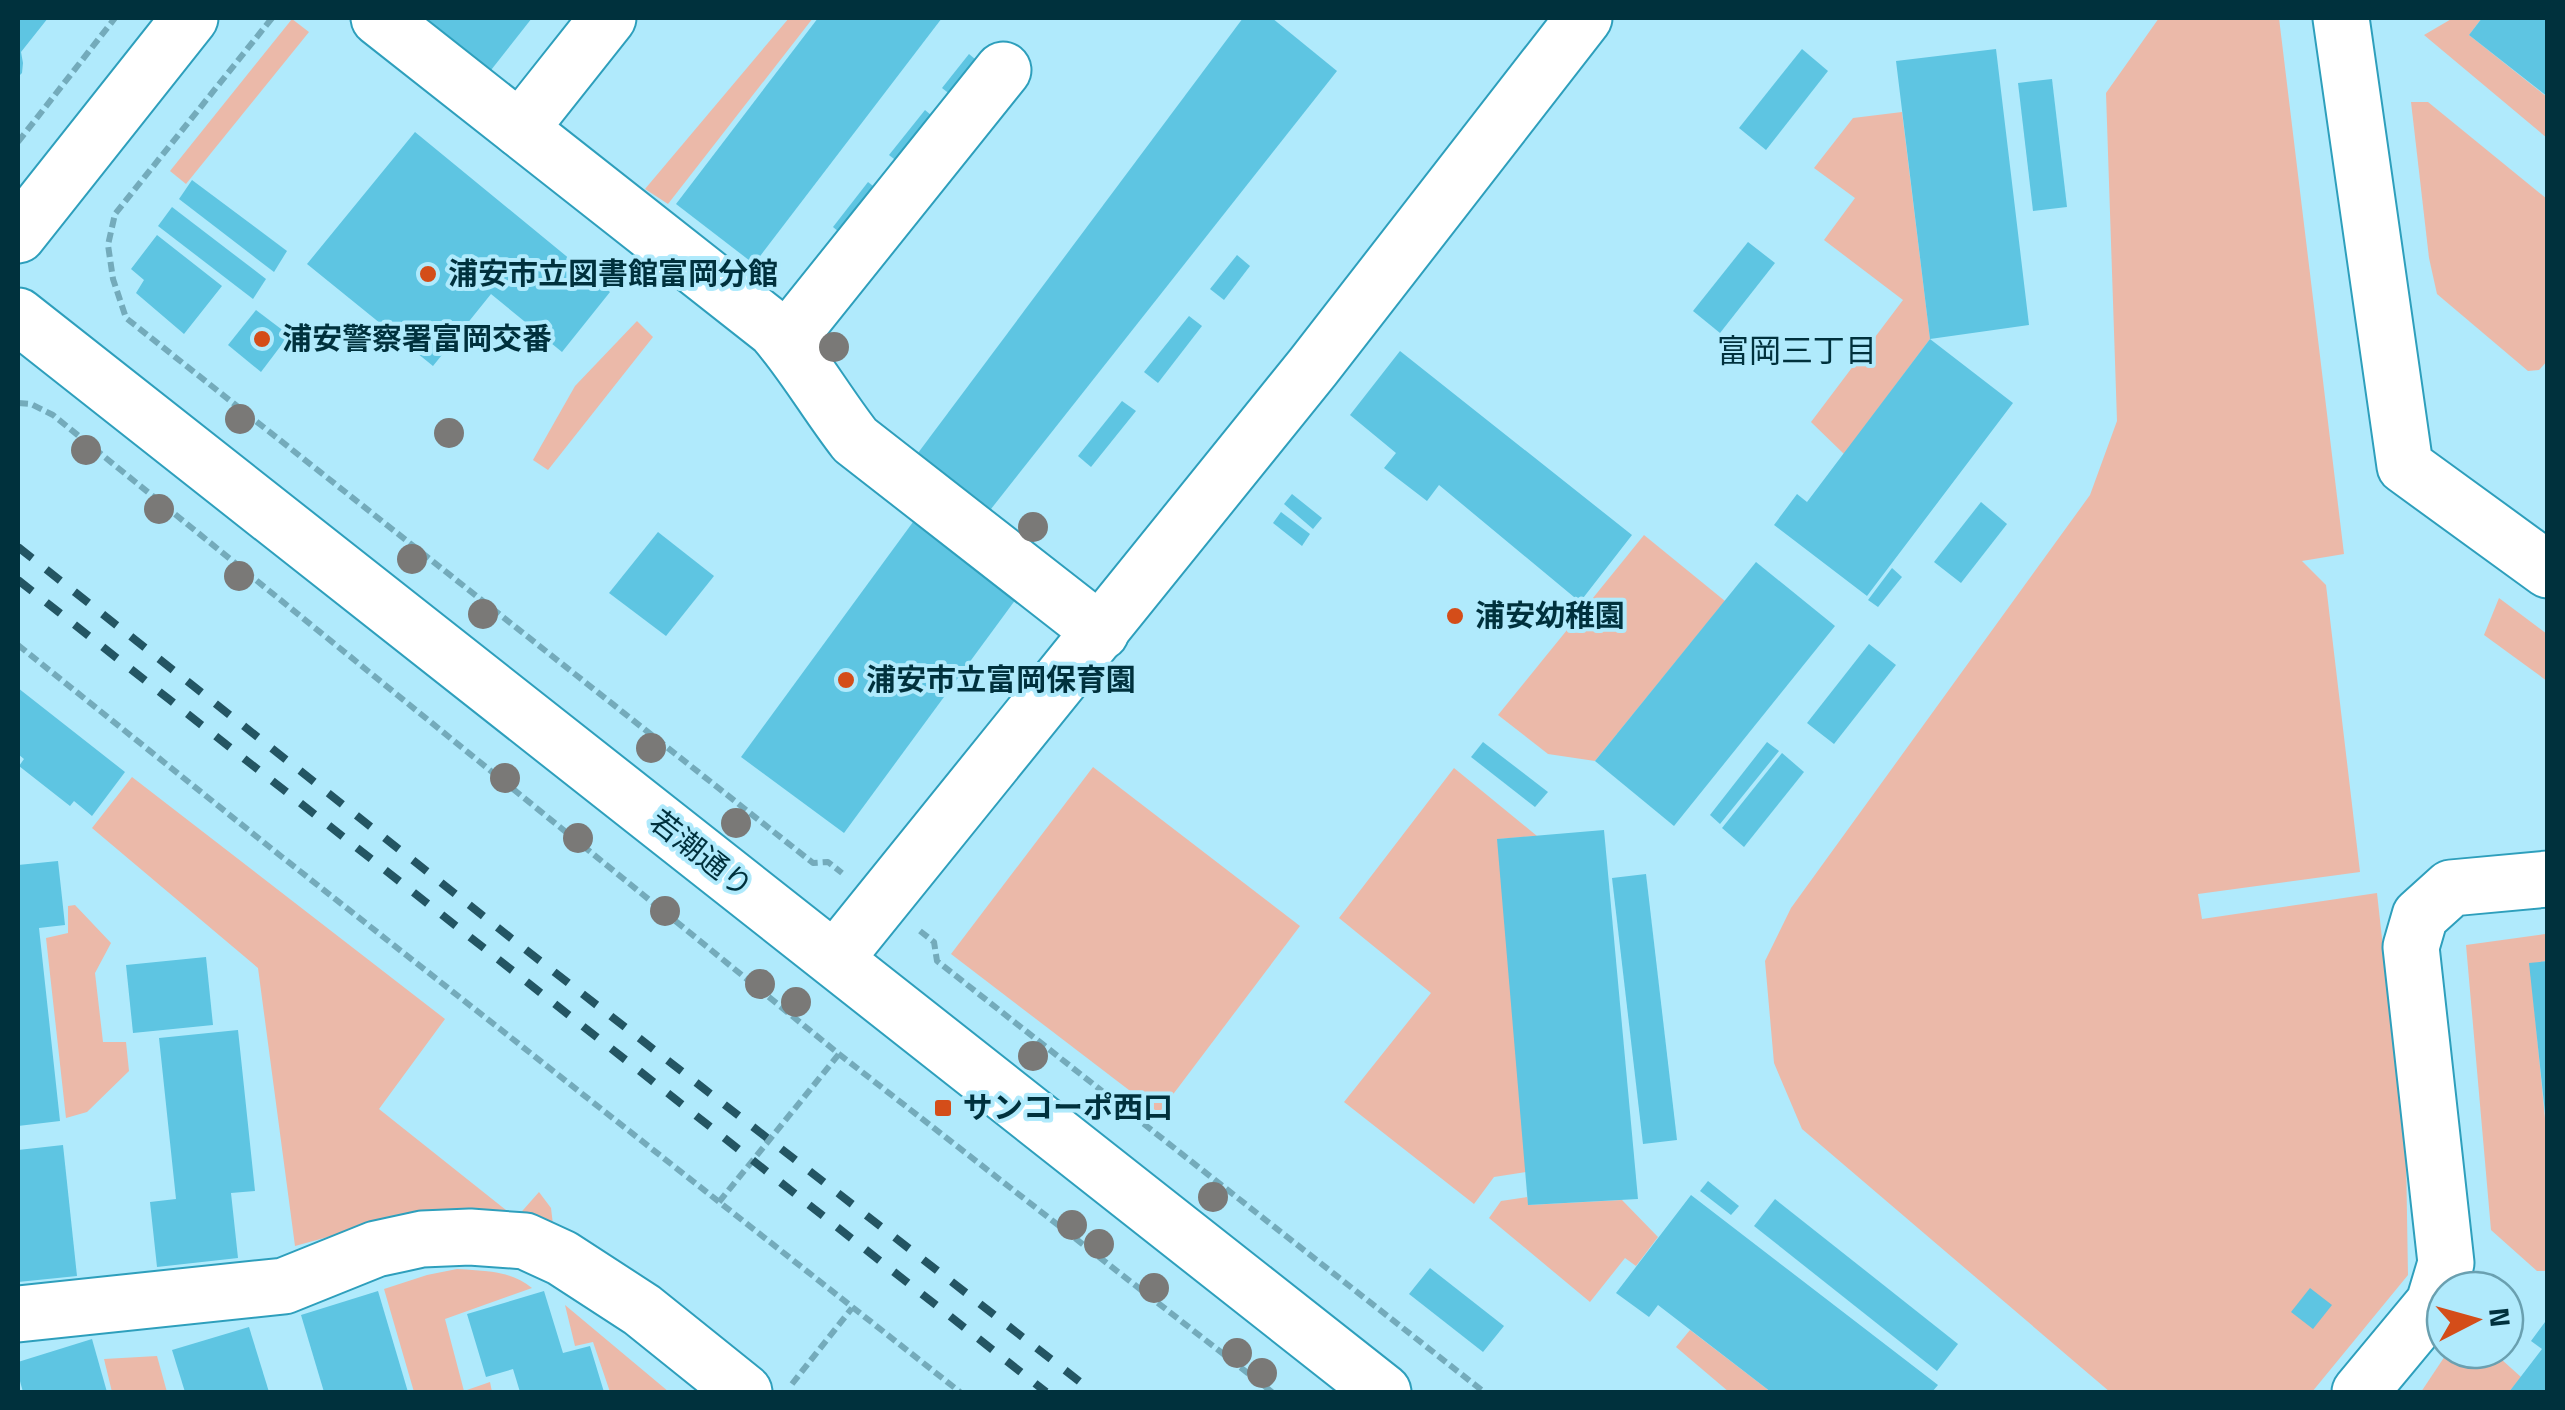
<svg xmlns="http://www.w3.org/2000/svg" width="2565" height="1410" viewBox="0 0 2565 1410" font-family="'Titillium Web','Noto Sans JP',sans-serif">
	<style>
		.green { fill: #ebb9a9 }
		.building { fill: #5ec5e2 }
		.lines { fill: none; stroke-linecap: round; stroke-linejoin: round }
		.minor-casing { stroke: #2e9fbc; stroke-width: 59 }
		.major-casing { stroke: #2e9fbc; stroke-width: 59 }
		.path { stroke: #74abbb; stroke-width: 6; stroke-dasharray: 10 5; stroke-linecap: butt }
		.minor { stroke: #fff; stroke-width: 55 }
		.major { stroke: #fff; stroke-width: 55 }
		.rail { stroke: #235563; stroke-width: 8; stroke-dasharray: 18 18; stroke-linecap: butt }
		.tree { fill: #7a7977 }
		.poi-dot { fill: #d44d19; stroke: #b0eafc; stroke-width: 4 }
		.labels { text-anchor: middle; stroke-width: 8; stroke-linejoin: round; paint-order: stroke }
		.poi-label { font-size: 30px; font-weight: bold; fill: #00313d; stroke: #b0eafc; text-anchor: start }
		.street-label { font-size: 30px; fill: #00313d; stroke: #b0eafc }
		.neighbourhood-label { font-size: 32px; fill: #00313d; stroke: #b0eafc }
	</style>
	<rect width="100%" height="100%" fill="#b0eafc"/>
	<g class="green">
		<path d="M789 18H813L668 204 645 189Z"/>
		<path d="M2159 18H2279L2344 554 2302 561 2326 585 2360 872 2198 894 2202 919 2377 893 2406 1155 2408 1275 2312 1392H2110L1802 1129 1774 1063 1765 961 1791 908 2090 495 2117 421 2106 93Z"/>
		<path d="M2453 18H2482L2469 35 2547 97V138L2424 35Z"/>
		<path d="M292 19 309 32 186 184 170 171Z"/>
		<path d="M2411 102H2428L2547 199 2548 360 2539 370 2528 371 2437 294 2429 258Z"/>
		<path d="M1902 112 1930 339 1844 454 1811 422 1903 300 1824 240 1855 198 1814 168 1853 118Z"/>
		<path d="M637 321 653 337 548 470 533 460 575 386Z"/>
		<path d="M1644 535 1725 601 1595 761 1548 754 1498 715Z"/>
		<path d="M2499 598 2547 634V681L2484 635Z"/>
		<path d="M1093 767 1300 926 1159 1113 951 954Z"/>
		<path d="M1454 768 1537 836 1498 839 1526 1172 1494 1177 1474 1204 1344 1102 1431 993 1339 918Z"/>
		<path d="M132 777 445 1019 379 1109 516 1218 539 1192 551 1208 554 1233 364 1227 295 1246 258 968 92 828Z"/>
		<path d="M75 905 111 943 95 973 103 1042H126L129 1071 87 1112 66 1118 46 938 68 933V906Z"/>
		<path d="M2545 934 2547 961 2530 964 2547 1139V1271H2537L2491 1230 2466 945Z"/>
		<path d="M1527 1197 1529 1205 1622 1200 1658 1237 1636 1266 1625 1258 1590 1302 1489 1218 1501 1201Z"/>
		<path d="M457 1269C484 1271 510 1270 532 1288L445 1319 464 1391 490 1382 492 1392H414L384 1289 427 1275Z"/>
		<path d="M565 1305 669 1392H610L593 1342 575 1346Z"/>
		<path d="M1690 1330 1771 1392H1729L1676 1347Z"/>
		<path d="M2449 1350H2491L2521 1377 2509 1392H2421Z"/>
		<path d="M157 1356 167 1392H112L104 1359Z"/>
	</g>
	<g class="building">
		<path d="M18 18H48L21 52 23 63 22 73 18 77Z"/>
		<path d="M408 18H532L484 79Z"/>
		<path d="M818 18H942L754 264 676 204Z"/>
		<path d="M1243 18H1272L1337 71 991 509 918 453Z"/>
		<path d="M2482 18H2548V97L2469 35Z"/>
		<path d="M1802 49 1828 71 1766 150 1739 128Z"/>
		<path d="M1996 49 2029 325 1930 339 2013 403 1867 596 1774 525 1797 494 1807 502 1930 339 1896 61Z"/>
		<path d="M969 54 982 65 956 99 942 88Z"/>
		<path d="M2052 79 2067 207 2033 211 2018 83Z"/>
		<path d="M925 110 938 121 903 166 889 155Z"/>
		<path d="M415 132 610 292 562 352 491 294 433 366 307 264Z"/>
		<path d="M192 180 287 251 274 272 179 199Z"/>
		<path d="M868 182 882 193 846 238 833 227Z"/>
		<path d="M172 207 266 279 253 299 158 226Z"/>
		<path d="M157 235 222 286 184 334 136 293 144 280 131 269Z"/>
		<path d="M1748 242 1775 263 1720 333 1693 311Z"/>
		<path d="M1237 255 1250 266 1224 300 1210 289Z"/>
		<path d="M256 310 289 335 261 372 228 345Z"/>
		<path d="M1189 316 1202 326 1158 383 1144 372Z"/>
		<path d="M1400 351 1632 535 1580 602 1439 485 1427 501 1384 468 1396 453 1350 415Z"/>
		<path d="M1122 401 1136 411 1091 467 1078 456Z"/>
		<path d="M1292 494 1322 518 1313 529 1284 504Z"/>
		<path d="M1981 502 2007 524 1961 583 1934 562Z"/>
		<path d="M1281 512 1310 534 1302 546 1273 523Z"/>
		<path d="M913 522 1016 599 844 833 741 757Z"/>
		<path d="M658 532 714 576 666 636 609 593Z"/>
		<path d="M1756 562 1835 626 1674 826 1595 761Z"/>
		<path d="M1892 568 1902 577 1878 607 1868 600Z"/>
		<path d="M1869 644 1896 665 1834 744 1807 723Z"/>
		<path d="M18 688 125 772 92 816 74 801 70 806 19 766 24 759 18 754Z"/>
		<path d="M1483 742 1548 792 1535 807 1471 757Z"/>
		<path d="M1767 742 1779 751 1720 824 1710 815Z"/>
		<path d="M1782 753 1804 772 1744 847 1722 828Z"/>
		<path d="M1604 830 1638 1199 1528 1205 1497 839Z"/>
		<path d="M58 861 65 925 39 928 60 1121 18 1126V865Z"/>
		<path d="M1646 874 1677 1140 1643 1144 1612 878Z"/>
		<path d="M206 957 213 1025 133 1033 126 965Z"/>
		<path d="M2548 961V1113H2545L2529 963Z"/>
		<path d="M238 1030 255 1191 231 1193 238 1258 157 1267 150 1202 176 1199 159 1038Z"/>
		<path d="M63 1145 77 1276 18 1282V1150Z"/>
		<path d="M1708 1181 1739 1206 1731 1215 1700 1191Z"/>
		<path d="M1691 1195 1938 1385 1932 1392H1771L1658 1305 1649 1317 1616 1293Z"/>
		<path d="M1775 1199 1958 1344 1937 1371 1754 1226Z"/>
		<path d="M1430 1268 1504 1326 1483 1352 1409 1294Z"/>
		<path d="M2310 1288 2332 1305 2313 1329 2291 1312Z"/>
		<path d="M378 1291 408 1392H324L301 1315Z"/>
		<path d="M544 1291 563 1353 590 1346 604 1392H520L513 1369 486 1377 467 1314Z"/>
		<path d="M2548 1318V1392H2509L2542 1349 2531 1341Z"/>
		<path d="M249 1327 269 1392H185L172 1350Z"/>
		<path d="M92 1339 107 1392H23L18 1374V1362Z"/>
	</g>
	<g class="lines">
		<defs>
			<g id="minor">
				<path d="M379 18 775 330C805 365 827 404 855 440L1101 632"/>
				<path d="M2341 18 2405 466 2548 570"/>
				<path d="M520 129 608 18"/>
				<path d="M18 235 190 18"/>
				<path d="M785 342 1003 70"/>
				<path d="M835 959 1313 367 1584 18"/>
				<path d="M18 1314 284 1286 376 1249 422 1239 470 1237 525 1241 562 1258 642 1310 744 1392"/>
				<path d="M2360 1392 2434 1303 2446 1263 2411 947 2420 916 2451 888 2548 879"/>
			</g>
			<path id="major" d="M18 316 1383 1392"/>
		</defs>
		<use href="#minor" class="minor-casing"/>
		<use href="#major" class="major-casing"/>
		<g class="path">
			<path d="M272 18 115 214 108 245 113 279 126 318 813 863 828 862 842 873"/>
			<path d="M18 142 115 18"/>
			<path d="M18 403 31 404 53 415 839 1054 1272 1392"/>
			<path d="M18 645 282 857 960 1392"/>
			<path d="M920 931 934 942 937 961 1484 1392"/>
			<path d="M719 1202 839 1054"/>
			<path d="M792 1384 852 1308"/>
		</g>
		<use href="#minor" class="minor"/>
		<use href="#major" class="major"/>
		<g class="rail">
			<path d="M18 547 521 946 1093 1392"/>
			<path d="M18 580 1046 1392"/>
		</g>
	</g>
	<g class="tree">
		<circle cx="834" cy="347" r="15"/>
		<circle cx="240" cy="419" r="15"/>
		<circle cx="449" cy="433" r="15"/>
		<circle cx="86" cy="450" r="15"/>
		<circle cx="159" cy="509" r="15"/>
		<circle cx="1033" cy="527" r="15"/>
		<circle cx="412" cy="559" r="15"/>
		<circle cx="239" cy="576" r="15"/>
		<circle cx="483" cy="614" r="15"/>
		<circle cx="651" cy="748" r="15"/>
		<circle cx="505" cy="778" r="15"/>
		<circle cx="736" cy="823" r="15"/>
		<circle cx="578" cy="838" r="15"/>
		<circle cx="665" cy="911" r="15"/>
		<circle cx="760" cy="984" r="15"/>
		<circle cx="796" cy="1002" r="15"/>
		<circle cx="1033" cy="1056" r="15"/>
		<circle cx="1213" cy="1197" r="15"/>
		<circle cx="1072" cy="1225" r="15"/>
		<circle cx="1099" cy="1244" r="15"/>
		<circle cx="1154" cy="1288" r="15"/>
		<circle cx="1237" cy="1353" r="15"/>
		<circle cx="1262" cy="1373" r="15"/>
	</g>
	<g class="poi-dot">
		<circle cx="428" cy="274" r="10"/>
		<circle cx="262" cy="339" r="10"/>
		<circle cx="1455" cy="616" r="10"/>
		<circle cx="846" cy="680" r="10"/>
		<rect x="933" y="1098" width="20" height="20" rx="5"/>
	</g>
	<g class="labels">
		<g class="poi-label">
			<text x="448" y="284">浦安市立図書館富岡分館</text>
			<text x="282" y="349">浦安警察署富岡交番</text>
			<text x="1475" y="626">浦安幼稚園</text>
			<text x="866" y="690">浦安市立富岡保育園</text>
			<text x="963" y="1118">サンコーポ西口</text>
		</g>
		<g class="street-label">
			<text transform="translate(701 854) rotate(38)" y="10">若潮通り</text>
		</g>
		<g class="neighbourhood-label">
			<text x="1797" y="362">富岡三丁目</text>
		</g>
	</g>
	<rect width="2565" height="1410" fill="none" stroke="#00313d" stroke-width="40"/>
	<g transform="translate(2475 1320) rotate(84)"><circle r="48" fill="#b0eafc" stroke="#6aa0b0" stroke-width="2.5"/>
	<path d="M0-8L18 38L0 25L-18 38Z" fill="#d44d19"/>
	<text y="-15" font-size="28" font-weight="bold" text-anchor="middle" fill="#00313d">N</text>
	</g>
</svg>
